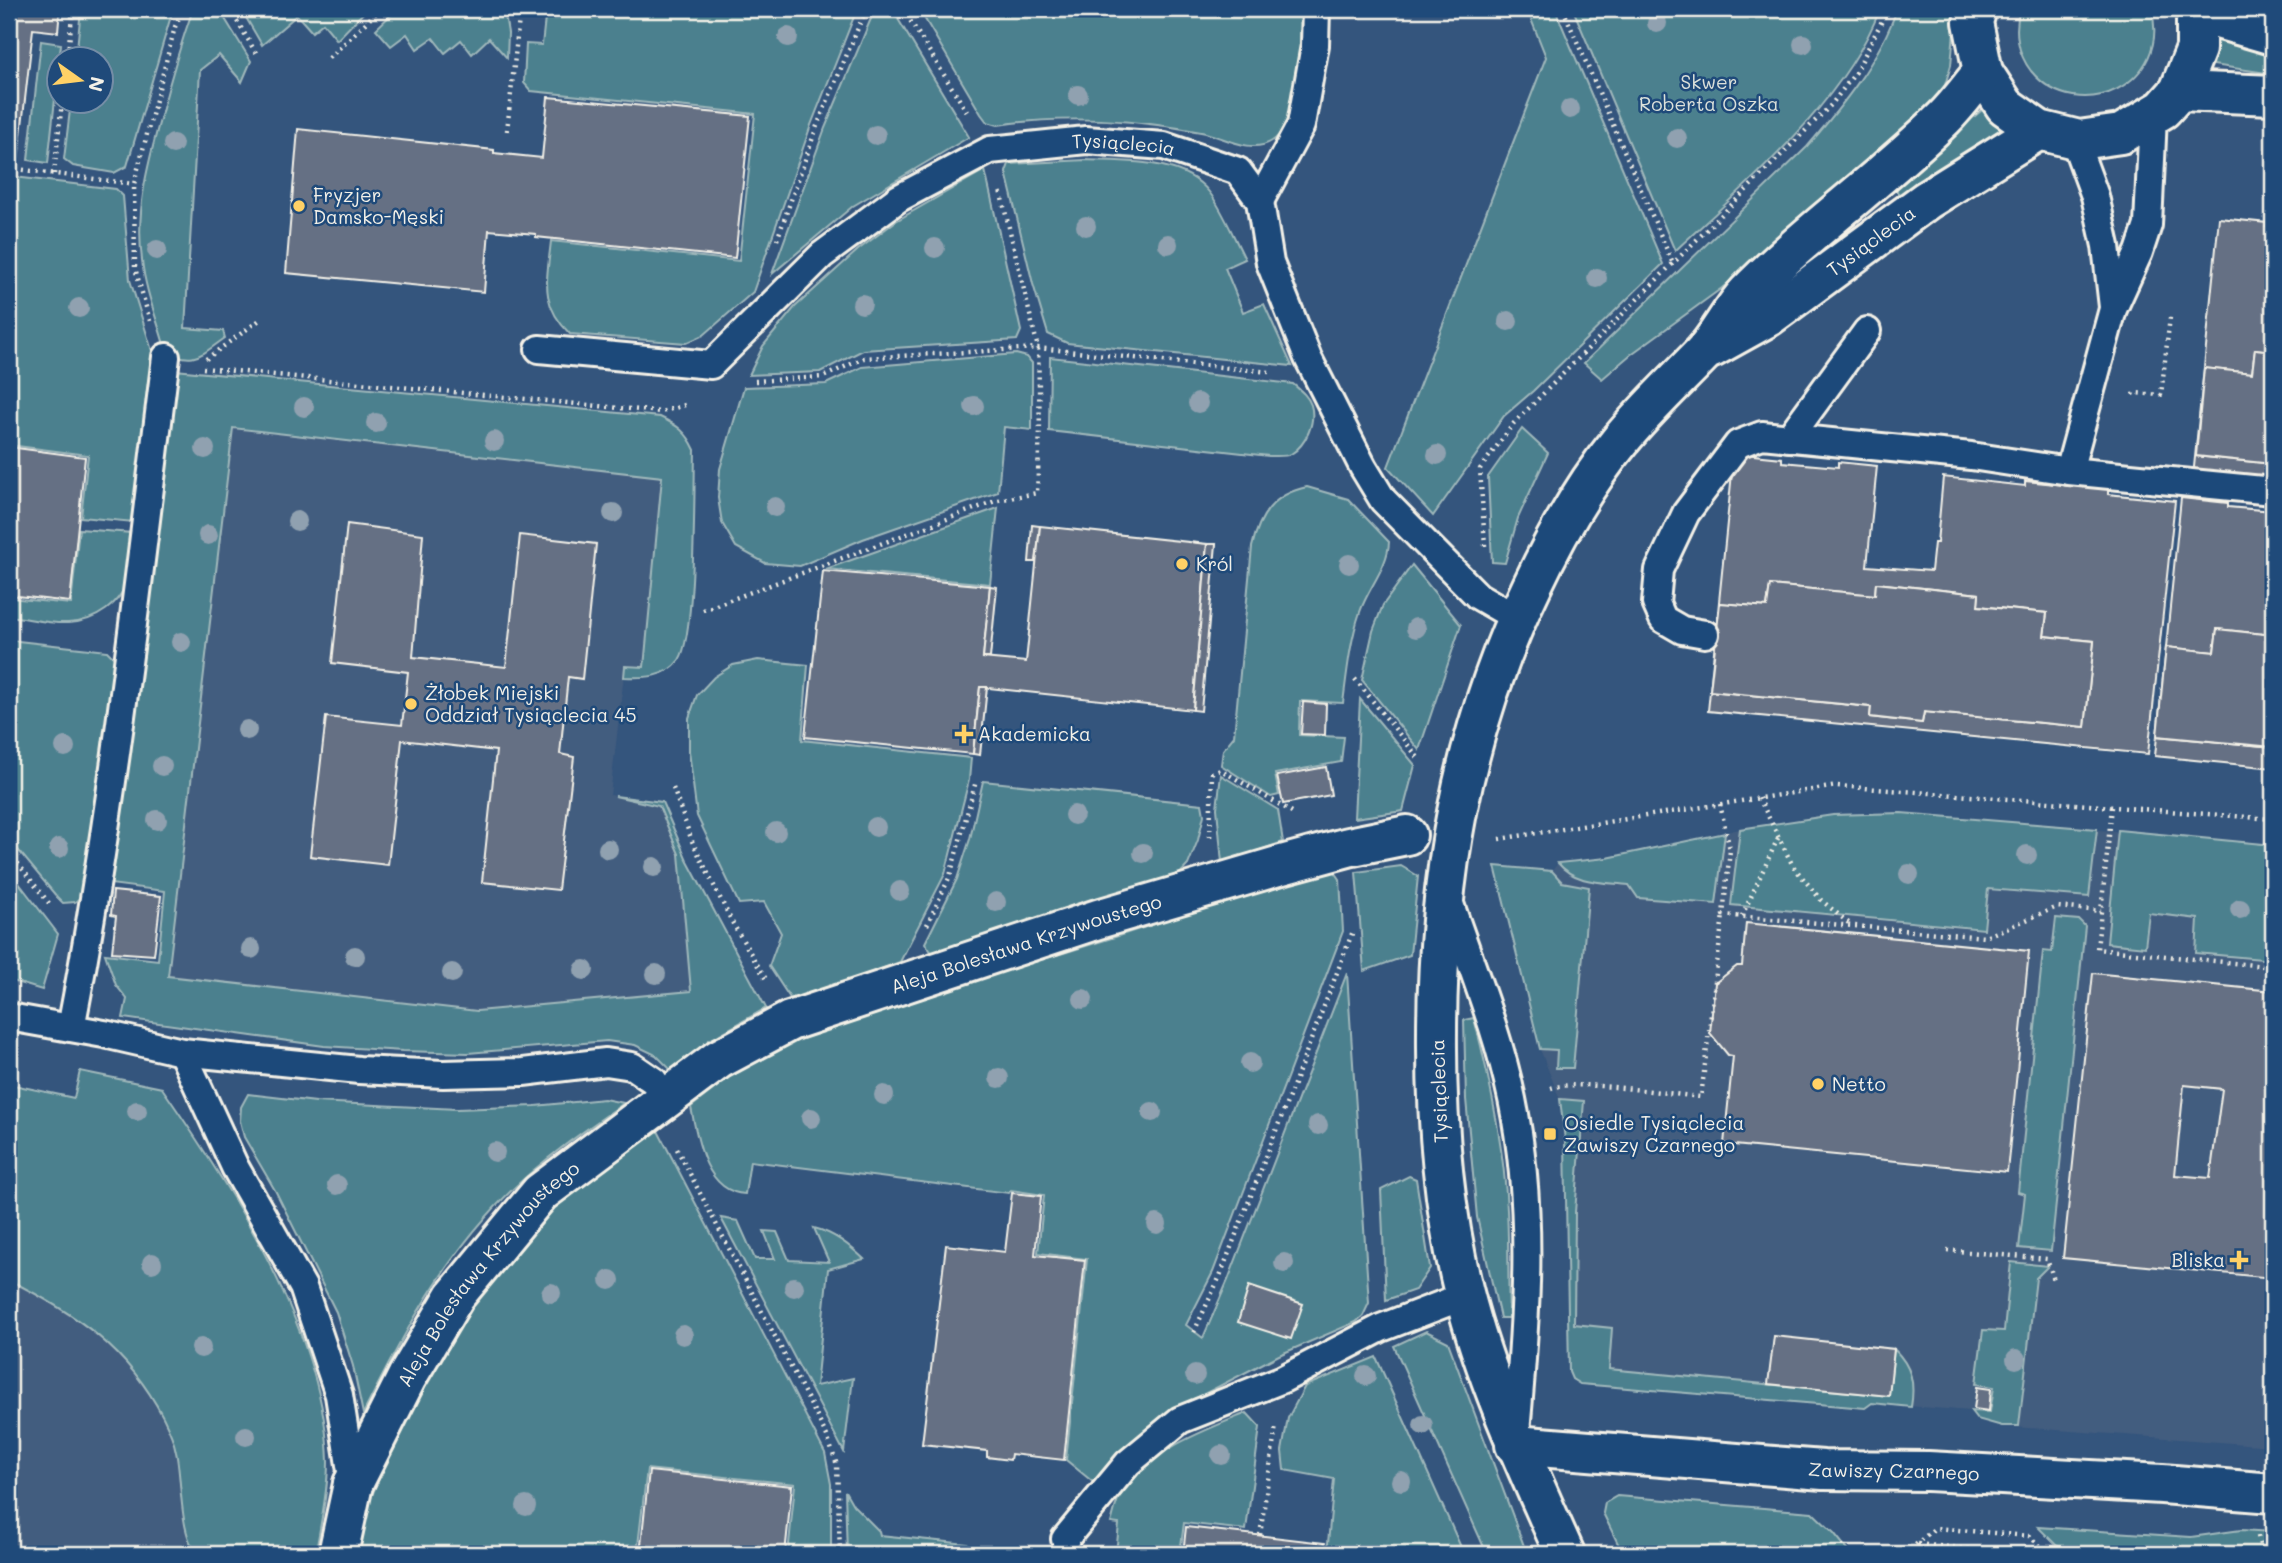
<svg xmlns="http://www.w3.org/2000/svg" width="2282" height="1563" viewBox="0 0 2282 1563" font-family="Mali,sans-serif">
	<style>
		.built { fill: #435d7f }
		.green { fill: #4b808e; stroke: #a0b8bb; stroke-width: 2 }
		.building { fill: #657084; stroke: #f4f1e8; stroke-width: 2; fill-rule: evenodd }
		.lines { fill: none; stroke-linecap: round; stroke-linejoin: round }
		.service-casing { stroke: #f4f1e8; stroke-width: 32 }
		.pedestrian-casing { stroke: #f4f1e8; stroke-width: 44 }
		.minor-casing { stroke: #f4f1e8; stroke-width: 44 }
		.path { stroke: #f4f1e8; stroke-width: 4.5; stroke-dasharray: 2 5; stroke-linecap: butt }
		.service { stroke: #1f4a7a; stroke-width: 26 }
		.pedestrian { stroke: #1f4a7a; stroke-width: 38 }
		.minor { stroke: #1f4a7a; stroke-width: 38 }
		.tree { fill: #90a1b0 }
		.poi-dot { fill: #ffd166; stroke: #1f4a7a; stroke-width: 2.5 }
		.labels { text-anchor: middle; stroke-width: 5; stroke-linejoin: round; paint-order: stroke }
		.park-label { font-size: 19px; fill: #dbe0da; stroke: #1f4a7a }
		.street-label { font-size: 19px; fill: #f4f1e8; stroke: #1f4a7a }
		.poi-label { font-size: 19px; fill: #f4f1e8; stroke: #1f4a7a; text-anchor: start }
	</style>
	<rect width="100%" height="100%" fill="#34557d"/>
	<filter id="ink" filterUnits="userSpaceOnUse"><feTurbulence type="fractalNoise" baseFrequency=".0143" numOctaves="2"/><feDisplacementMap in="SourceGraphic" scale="14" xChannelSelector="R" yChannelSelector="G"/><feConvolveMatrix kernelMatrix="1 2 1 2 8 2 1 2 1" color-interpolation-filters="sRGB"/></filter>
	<g filter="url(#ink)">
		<g class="built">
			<path d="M233 428 662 477 644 668 625 666 610 795 656 800 679 854 691 991 477 1011 167 977Z"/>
			<path d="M1901 813 2273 845V1446L2002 1426 1977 1419 1971 1411 1872 1403 1865 1408 1580 1384 1572 1379 1569 1372 1565 1140 1560 1099 1540 1049 1495 866 1552 871 1558 863 1607 858 1740 829 1833 815Z"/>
			<path d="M9 1280 63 1308 99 1335 122 1357 141 1381 163 1418 176 1449 186 1532 189 1542 199 1554H9Z"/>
		</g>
		<g class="green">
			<path d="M81 9H173L127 166 114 173 73 166 64 159 71 102H102V60L76 59Z"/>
			<path d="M193 9H219L251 61 242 82 219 55 200 70 185 328 223 331 225 338C202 354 192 368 165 348 157 319 145 290 142 260 135 208 149 160 162 112 171 77 181 43 193 9Z"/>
			<path d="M241 9H367L337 40 323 23 312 32 297 15 262 45Z"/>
			<path d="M397 9H504L508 33 507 58 489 38 472 54 461 40 445 53 433 38 417 49 407 34 391 46 376 29Z"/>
			<path d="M530 9H857L811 125 753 292 704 335 686 343 570 334C539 303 547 280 551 241L739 261 755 114 531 91 524 83 526 44 542 45 545 18 529 15Z"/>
			<path d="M875 9H892L969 137 853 206 772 274 825 128Z"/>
			<path d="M919 9H1301C1301 39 1300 124 1272 141 1250 155 1223 136 1201 132 1136 119 1064 115 998 125L987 122 981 114Z"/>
			<path d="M1527 9H1555L1663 264 1533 391 1504 416 1433 516 1388 467 1546 57Z"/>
			<path d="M1573 9H1880C1844 103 1747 183 1675 251Z"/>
			<path d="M1897 9H1956L1951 65 1945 85 1931 105 1832 196 1722 288 1630 355 1602 379 1584 363 1807 147C1842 106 1879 61 1897 9Z"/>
			<path d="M2020 9H2151C2173 82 2079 129 2031 71 2017 53 2014 30 2020 9Z"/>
			<path d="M2219 38 2273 50V74L2213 65Z"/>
			<path d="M41 41 61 44 48 163 28 160Z"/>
			<path d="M1982 110 2003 131 1903 197 1897 192 1896 184Z"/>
			<path d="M1086 160C1125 162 1182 158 1209 192 1222 208 1235 240 1245 259L1225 268 1243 312 1264 304 1292 366 1067 343 1048 334 1033 284 1006 172 1009 164Z"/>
			<path d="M985 170 1021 331 1017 340 863 350 820 372 749 375 763 346 795 307 858 250 896 221Z"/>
			<path d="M14 177 116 189 123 196 130 280 154 357 134 522 81 517 88 455 9 445V181Z"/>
			<path d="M1016 354 1027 357 1032 363V430L1004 427 998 492 863 539 800 566 765 563 736 547 722 523 718 498 720 469 744 387 826 384 862 367Z"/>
			<path d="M1050 357 1293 384C1300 390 1308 396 1311 405 1316 422 1306 445 1291 454 1286 457 1276 456 1269 456L1049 431Z"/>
			<path d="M175 370 660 417C677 425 687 432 695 450 694 487 696 636 679 660 666 678 643 678 624 677L625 666 644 667 662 477 233 428 168 976 477 1011 691 991 679 854 659 806 615 796 662 802 687 860 766 1008 720 1034 671 1070 656 1055 635 1045 607 1041 468 1053 403 1051 324 1046 123 1018 127 999 116 985 105 954 158 960 165 891 110 884 145 630Z"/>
			<path d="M1522 429 1548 453 1518 518 1505 563 1492 562 1488 477Z"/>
			<path d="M1307 487 1348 499 1389 542C1388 567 1368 588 1360 612 1350 641 1347 673 1343 703L1300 701 1299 735 1344 737 1341 762 1275 774 1279 795 1271 797 1221 765 1223 750 1234 736 1252 547C1259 516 1273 494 1307 487Z"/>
			<path d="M998 508 990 584 826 569Z"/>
			<path d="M79 529 132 533C131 548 131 563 128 577 122 604 95 622 68 623 49 624 28 618 9 616V598L71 604Z"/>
			<path d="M1412 565 1461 625 1419 750 1362 680 1373 631 1383 605Z"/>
			<path d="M9 640 107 651 115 659 117 669 82 896 75 902 63 903 57 897 9 839Z"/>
			<path d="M758 660 808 665 802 740 971 758 969 780 945 874 900 962 792 1001 769 966 781 933 764 902 739 904 697 816 689 751V718L697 695 714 677 733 665Z"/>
			<path d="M1360 699 1415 765 1403 811 1354 818Z"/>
			<path d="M1221 775 1278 810 1283 842 1222 863 1217 808Z"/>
			<path d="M983 781 1202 804 1204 815 1198 840 1188 865 1176 878 932 953 925 943 957 879 970 839Z"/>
			<path d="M1901 813 2097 829 2089 897 1988 889 1984 929 1731 905 1740 829 1833 815Z"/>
			<path d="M2118 830 2273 845V960L2196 953 2198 919 2149 913 2145 947 2107 943Z"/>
			<path d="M1725 833 1716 904 1638 898 1629 885C1603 882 1575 884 1558 863L1607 858Z"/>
			<path d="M1331 866 1340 879 1343 931 1213 1272 1186 1325 1203 1338 1228 1280 1347 973 1369 1303 1363 1316 1356 1322 1279 1355 1179 1407 1099 1487 1066 1460 1087 1259 1038 1253 1044 1195 1011 1190 1009 1193 750 1161 745 1194C705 1192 697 1138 691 1107L754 1058 813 1031 1118 936Z"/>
			<path d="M1401 866 1418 876 1410 955 1364 971 1356 872Z"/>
			<path d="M1495 866 1552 871 1562 882 1589 887 1573 1068H1556L1557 1050 1540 1049Z"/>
			<path d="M9 870 58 934 42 990 9 980Z"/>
			<path d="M2056 918 2079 920 2085 926 2051 1251 2019 1248 2025 1194 2018 1192 2043 951 2052 952Z"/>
			<path d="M1474 1018C1490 1080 1504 1145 1507 1210 1509 1246 1508 1282 1509 1318H1500L1477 1217 1466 1099 1464 1020Z"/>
			<path d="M80 1071 162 1088C233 1191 325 1333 328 1462 328 1491 321 1522 316 1551L313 1554H199C179 1541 182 1476 176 1452 174 1440 168 1427 163 1417 128 1349 75 1313 9 1280V1084L74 1098Z"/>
			<path d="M248 1094 316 1102 457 1109 535 1106 604 1099 624 1103C587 1129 547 1156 514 1188 447 1252 404 1332 363 1414L353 1366 336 1312 276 1192 244 1137 240 1121 241 1107Z"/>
			<path d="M1560 1099 1584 1101 1575 1212 1574 1324 1612 1328 1609 1369 1889 1396 1894 1349C1912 1367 1915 1383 1911 1407L1872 1403 1865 1408 1580 1384 1572 1379 1569 1372 1565 1140Z"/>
			<path d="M657 1129 825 1453 831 1484V1554H788L795 1484 647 1469 637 1554H357L366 1510 390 1451 415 1399 451 1337 492 1278 549 1209Z"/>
			<path d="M1409 1176 1416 1179 1430 1268 1415 1290 1386 1300 1381 1190Z"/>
			<path d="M721 1218 738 1221 755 1259H775L764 1231 777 1232 789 1260 829 1262 814 1228C834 1233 849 1245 864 1259L828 1269 816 1386 853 1378 844 1452Z"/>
			<path d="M2011 1262 2048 1266 2036 1278 2019 1426H2002L1977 1419 1971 1411 1990 1412 1994 1387 1976 1384 1983 1330 2004 1331Z"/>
			<path d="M1426 1331 1448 1342 1527 1554H1487L1394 1346Z"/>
			<path d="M1376 1357 1464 1554H1327L1334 1479 1284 1470 1282 1451 1288 1418 1305 1386Z"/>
			<path d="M1247 1413 1260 1427 1246 1530 1184 1523 1180 1554H1116L1119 1524 1111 1523C1114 1514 1115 1504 1120 1496 1144 1452 1203 1431 1247 1413Z"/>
			<path d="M845 1491 853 1505 879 1531 880 1535 967 1544 976 1551 975 1554H847Z"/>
			<path d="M1617 1496 1812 1512 1834 1533 1851 1554H1623L1603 1513 1605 1503Z"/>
			<path d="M2038 1527 2191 1537 2241 1530 2273 1532V1554H2101L2066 1551 2056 1545Z"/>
		</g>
		<g class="building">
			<path d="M9 9H60L58 32 33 29 18 161 9 160Z"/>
			<path d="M548 97 750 116 735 258 536 237V234L489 230 484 292 286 273 298 129 494 150V153L542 158Z"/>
			<path d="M2219 218 2267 223 2266 227H2273V351L2255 349 2252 373 2204 368 2196 456 2273 464V485L2193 477Z"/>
			<path d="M2255 349 2273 351V464L2196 456 2204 368 2252 373Z"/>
			<path d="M9 447 85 457 70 602 9 595Z"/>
			<path d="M1734 453 1782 458V462L1838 467V462L1877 466 1867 566 1931 571 1934 543H1937L1943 477 2025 486V481L2108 489V494L2175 501 2148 754 1708 711ZM1876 583 1979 594 1978 606 2047 613 2044 636 2094 641 2085 727 1924 712 1922 723 1870 717 1871 707 1710 691 1720 603 1767 607 1770 585 1875 595Z"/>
			<path d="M2181 498 2228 503V507L2273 511V635L2217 629 2214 652 2166 647 2157 736 2273 747V768L2155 756Z"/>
			<path d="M347 524 423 534 413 657 506 667 520 535 596 544 582 679 568 677 560 754 574 757 558 890 482 882 496 751 402 740 388 865 310 856 326 717 402 725 408 672 332 663Z"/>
			<path d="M1032 525 1040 526 1036 562H1029Z"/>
			<path d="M1040 526 1207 544 1193 710 980 687 973 754 805 737 823 571 990 586 983 658 1026 662Z"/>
			<path d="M1207 544H1216L1201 711 1193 710Z"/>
			<path d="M1876 583 1979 594 1978 606 2047 613 2044 636 2094 641 2085 727 1924 712 1922 723 1870 717 1871 707 1710 691 1720 603 1767 607 1770 585 1875 595Z"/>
			<path d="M990 586 997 587 990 658H983Z"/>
			<path d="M2217 629 2273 635V747L2157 736 2166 647 2214 652Z"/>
			<path d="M980 687H987L980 755 973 754Z"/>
			<path d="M1303 702 1326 704 1325 735 1301 734Z"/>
			<path d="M1326 767 1331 795 1283 804 1277 776Z"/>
			<path d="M113 891 161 896 154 955 112 952 116 916 111 915Z"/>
			<path d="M1746 923 2029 951 2007 1172 1724 1144 1733 1056 1728 1055 1710 1033 1715 983 1737 966H1742Z"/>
			<path d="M2093 973 2273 991V1278L2063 1258ZM2184 1085 2222 1089 2210 1178 2175 1175Z"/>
			<path d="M1012 1193 1041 1196 1035 1255 1085 1260 1064 1460 1011 1454 1010 1460 987 1457V1451L922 1444 946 1245 1005 1252Z"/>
			<path d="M1249 1286 1303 1304 1291 1339 1238 1322Z"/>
			<path d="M1774 1336 1894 1349 1889 1396 1768 1384Z"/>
			<path d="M1977 1387 1991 1389 1989 1411 1974 1409Z"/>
			<path d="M649 1471 792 1486 785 1554H640Z"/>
			<path d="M1186 1527 1325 1543 1323 1554H1183Z"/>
		</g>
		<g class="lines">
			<defs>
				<g id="service">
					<path d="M2074 139 2095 196 2106 246 2113 307"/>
					<path d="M1260 201 1301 125 1315 45 1316 9"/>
					<path id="s1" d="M539 349 711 365 822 255 899 198 990 150 1086 140 1164 146 1238 171 1260 201 1270 263 1308 358 1363 467 1383 500 1478 596 1516 618"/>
					<path d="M1789 438 1867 331"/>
					<path d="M2069 471 2273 491"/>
					<path d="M1705 634 1682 630 1663 619 1656 603 1659 570 1686 513 1738 444 1762 435 1971 456 2069 471 2113 309 2139 252 2148 225 2153 116"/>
					<path d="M1449 901C1471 966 1498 1031 1512 1099 1535 1209 1526 1322 1516 1432"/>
					<path d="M9 1017 104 1034 182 1052 359 1070 443 1074 523 1072 606 1062 632 1066 654 1081 665 1101"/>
					<path d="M71 1028C114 806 138 581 166 357"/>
					<path d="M182 1052 235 1167 303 1287 339 1395 353 1484"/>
					<path d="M1065 1539 1128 1463 1180 1420 1283 1379 1381 1328 1464 1296"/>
				</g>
				<g id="pedestrian">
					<path id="s2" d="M353 1484 407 1377 455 1296 540 1193 719 1059 790 1021 1098 919 1278 866 1348 847 1407 835"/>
				</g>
				<g id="minor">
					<path d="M1977 9 1973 22 1983 72 2005 106 2039 130 2079 140 2121 134 2163 109 2179 91 2196 49V9"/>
					<path d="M2197 13 2273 35"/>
					<path d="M2179 91 2273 95"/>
					<path id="s3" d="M1712 348 1768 317 1927 200 2039 130"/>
					<path id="s4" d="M1515 1445 1823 1470 1928 1471 2162 1484 2273 1493"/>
					<path d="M338 1554 353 1484"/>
					<path d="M1565 1554C1527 1468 1487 1384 1464 1293 1444 1213 1437 1130 1437 1048 1436 884 1460 735 1532 586 1556 535 1584 485 1620 441 1645 410 1674 383 1702 354 1719 336 1730 311 1747 293 1809 230 1882 179 1944 118 1958 104 1970 87 1983 72"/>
				</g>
			</defs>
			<use href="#service" class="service-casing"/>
			<use href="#pedestrian" class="pedestrian-casing"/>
			<use href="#minor" class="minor-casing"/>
			<g class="path">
				<path d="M230 9 256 53"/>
				<path d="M903 9 969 115"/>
				<path d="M1563 9 1673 264"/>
				<path d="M329 58 380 9"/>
				<path d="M67 60 73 9"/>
				<path d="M507 131 520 9"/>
				<path d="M9 168 134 184"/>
				<path d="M54 174 62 102"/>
				<path d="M777 240 817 126 866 9"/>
				<path d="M150 321 135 268 134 184 175 27 183 9"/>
				<path d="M206 359 261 319"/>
				<path d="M203 368 661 412 685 405"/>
				<path d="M755 381 823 377 864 358 1038 348 1269 372"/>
				<path d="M2133 395 2134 393 2161 395 2170 317"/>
				<path d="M1485 546 1480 469 1514 423 1831 105 1856 72 1888 9"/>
				<path d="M703 610 998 500 1037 493 1040 430 1038 348 1000 190"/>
				<path d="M1355 679 1420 760"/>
				<path d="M673 788 692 841 732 922 767 981"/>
				<path d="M1759 798 1793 866 1821 900 1851 925"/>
				<path d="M1720 804 1730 850 1723 915 1985 937 2057 907 2101 911"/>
				<path d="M2112 807 2097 949 2273 967"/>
				<path d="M1210 837 1212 773 1221 770 1292 812"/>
				<path d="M1499 839 1837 786 2273 819"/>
				<path d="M9 852 52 907"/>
				<path d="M1742 916 1778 838"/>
				<path d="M927 925 950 876 976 781"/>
				<path d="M1551 1088C1578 1079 1668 1094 1701 1097L1723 915"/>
				<path d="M677 1149 827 1436 837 1465 840 1554"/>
				<path d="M1947 1250 2047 1259 2054 1280"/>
				<path d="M1194 1332 1220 1276 1353 931"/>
				<path d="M1260 1535 1276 1425"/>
				<path d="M2258 1536 2262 1554"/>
				<path d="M1918 1544 2018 1554"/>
				<path d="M1905 1554 1935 1528 2029 1536 2049 1554"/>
			</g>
			<use href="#service" class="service"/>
			<use href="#pedestrian" class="pedestrian"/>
			<use href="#minor" class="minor"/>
		</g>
		<g class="tree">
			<circle cx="1657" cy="23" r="10"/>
			<circle cx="788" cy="37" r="10"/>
			<circle cx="1803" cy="44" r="10"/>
			<circle cx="1078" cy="95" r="10"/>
			<circle cx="1570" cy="109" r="10"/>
			<circle cx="876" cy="135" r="10"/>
			<circle cx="1677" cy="138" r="10"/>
			<circle cx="173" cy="144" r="10"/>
			<circle cx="1086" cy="226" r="10"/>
			<circle cx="1168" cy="244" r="10"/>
			<circle cx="935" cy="248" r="10"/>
			<circle cx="157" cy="250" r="10"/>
			<circle cx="1597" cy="278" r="10"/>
			<circle cx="862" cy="304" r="10"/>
			<circle cx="79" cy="308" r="10"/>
			<circle cx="1508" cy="321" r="10"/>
			<circle cx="1198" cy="403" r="10"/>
			<circle cx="974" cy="406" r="10"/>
			<circle cx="304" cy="407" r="10"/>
			<circle cx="376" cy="423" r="10"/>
			<circle cx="494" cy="441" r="10"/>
			<circle cx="205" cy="449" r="10"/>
			<circle cx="1437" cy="455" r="10"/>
			<circle cx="775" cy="507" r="10"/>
			<circle cx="613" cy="513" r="10"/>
			<circle cx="297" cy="521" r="10"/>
			<circle cx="208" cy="535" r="10"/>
			<circle cx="1349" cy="564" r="10"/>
			<circle cx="1416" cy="628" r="10"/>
			<circle cx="181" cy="642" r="10"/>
			<circle cx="247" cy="730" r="10"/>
			<circle cx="65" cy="747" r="10"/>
			<circle cx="162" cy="766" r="10"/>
			<circle cx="1074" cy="815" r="10"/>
			<circle cx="157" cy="820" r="10"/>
			<circle cx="876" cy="827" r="10"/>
			<circle cx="776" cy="832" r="10"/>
			<circle cx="59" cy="848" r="10"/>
			<circle cx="608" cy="849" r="10"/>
			<circle cx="1143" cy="853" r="10"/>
			<circle cx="2027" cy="855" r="10"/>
			<circle cx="654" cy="867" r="10"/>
			<circle cx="1909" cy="874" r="10"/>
			<circle cx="900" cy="891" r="10"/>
			<circle cx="996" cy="902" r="10"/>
			<circle cx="2240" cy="909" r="10"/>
			<circle cx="251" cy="949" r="10"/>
			<circle cx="355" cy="956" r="10"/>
			<circle cx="584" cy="970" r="10"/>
			<circle cx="452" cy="973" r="10"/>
			<circle cx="656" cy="974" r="10"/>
			<circle cx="1083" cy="999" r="10"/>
			<circle cx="1250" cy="1063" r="10"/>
			<circle cx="999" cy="1078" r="10"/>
			<circle cx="884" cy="1095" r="10"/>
			<circle cx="137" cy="1111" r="10"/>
			<circle cx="1152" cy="1112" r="10"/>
			<circle cx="811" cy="1118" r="10"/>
			<circle cx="1318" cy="1125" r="10"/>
			<circle cx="495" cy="1152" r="10"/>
			<circle cx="337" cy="1185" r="10"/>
			<circle cx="1157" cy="1224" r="10"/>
			<circle cx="152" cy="1263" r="10"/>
			<circle cx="1284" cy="1263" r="10"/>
			<circle cx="610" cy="1280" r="10"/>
			<circle cx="794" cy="1287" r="10"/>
			<circle cx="551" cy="1293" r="10"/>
			<circle cx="683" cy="1335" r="10"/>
			<circle cx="201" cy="1348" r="10"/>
			<circle cx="2016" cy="1359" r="10"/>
			<circle cx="1195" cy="1375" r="10"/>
			<circle cx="1366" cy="1376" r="10"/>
			<circle cx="1423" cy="1425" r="10"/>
			<circle cx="246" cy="1436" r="10"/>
			<circle cx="1221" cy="1455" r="10"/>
			<circle cx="1401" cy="1481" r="10"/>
			<circle cx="526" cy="1506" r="10"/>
		</g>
	</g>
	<g class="poi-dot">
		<circle cx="299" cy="206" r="7"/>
		<circle cx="1182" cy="564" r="7"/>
		<circle cx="411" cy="704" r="7"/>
		<path d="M960.5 723.5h7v7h7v7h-7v7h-7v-7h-7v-7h7z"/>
		<circle cx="1818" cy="1084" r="7"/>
		<rect x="1543" y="1127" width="14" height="14" rx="3.5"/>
		<path d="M2235.5 1249.5h7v7h7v7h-7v7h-7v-7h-7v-7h7z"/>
	</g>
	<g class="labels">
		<g class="park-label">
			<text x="1709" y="89">Skwer<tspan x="1709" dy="22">Roberta Oszka</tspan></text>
		</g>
		<g class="street-label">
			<text dy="7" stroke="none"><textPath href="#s1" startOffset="662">Tysiąclecia</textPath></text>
			<text dy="7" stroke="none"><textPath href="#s3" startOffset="192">Tysiąclecia</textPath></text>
			<text dy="7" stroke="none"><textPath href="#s2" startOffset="900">Aleja Bolesława Krzywoustego</textPath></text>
			<text transform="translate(1439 1091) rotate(-92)" y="7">Tysiąclecia</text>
			<text dy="7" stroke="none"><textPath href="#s2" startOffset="252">Aleja Bolesława Krzywoustego</textPath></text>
			<text dy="7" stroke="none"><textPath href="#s4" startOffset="380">Zawiszy Czarnego</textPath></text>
		</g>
		<g class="poi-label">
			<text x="313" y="202">Fryzjer<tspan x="313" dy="22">Damsko-Męski</tspan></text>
			<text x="1196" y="571">Król</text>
			<text x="425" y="700">Żłobek Miejski<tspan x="425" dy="22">Oddział Tysiąclecia 45</tspan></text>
			<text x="978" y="741">Akademicka</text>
			<text x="1832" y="1091">Netto</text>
			<text x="1564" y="1130">Osiedle Tysiąclecia<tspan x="1564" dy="22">Zawiszy Czarnego</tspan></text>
			<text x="2225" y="1267" text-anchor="end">Bliska</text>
		</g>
	</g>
	<rect width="2282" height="1563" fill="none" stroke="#1f4a7a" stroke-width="35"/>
	<rect x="18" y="18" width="2247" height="1528" fill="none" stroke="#f4f1e8" stroke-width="2.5" filter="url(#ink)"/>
	<g transform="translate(80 80) rotate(104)"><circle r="33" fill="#1f4a7a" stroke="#748da6" stroke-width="2"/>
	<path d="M0-5L12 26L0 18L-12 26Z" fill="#ffd166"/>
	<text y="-10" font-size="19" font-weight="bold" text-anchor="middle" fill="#f4f1e8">N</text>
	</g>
</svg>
